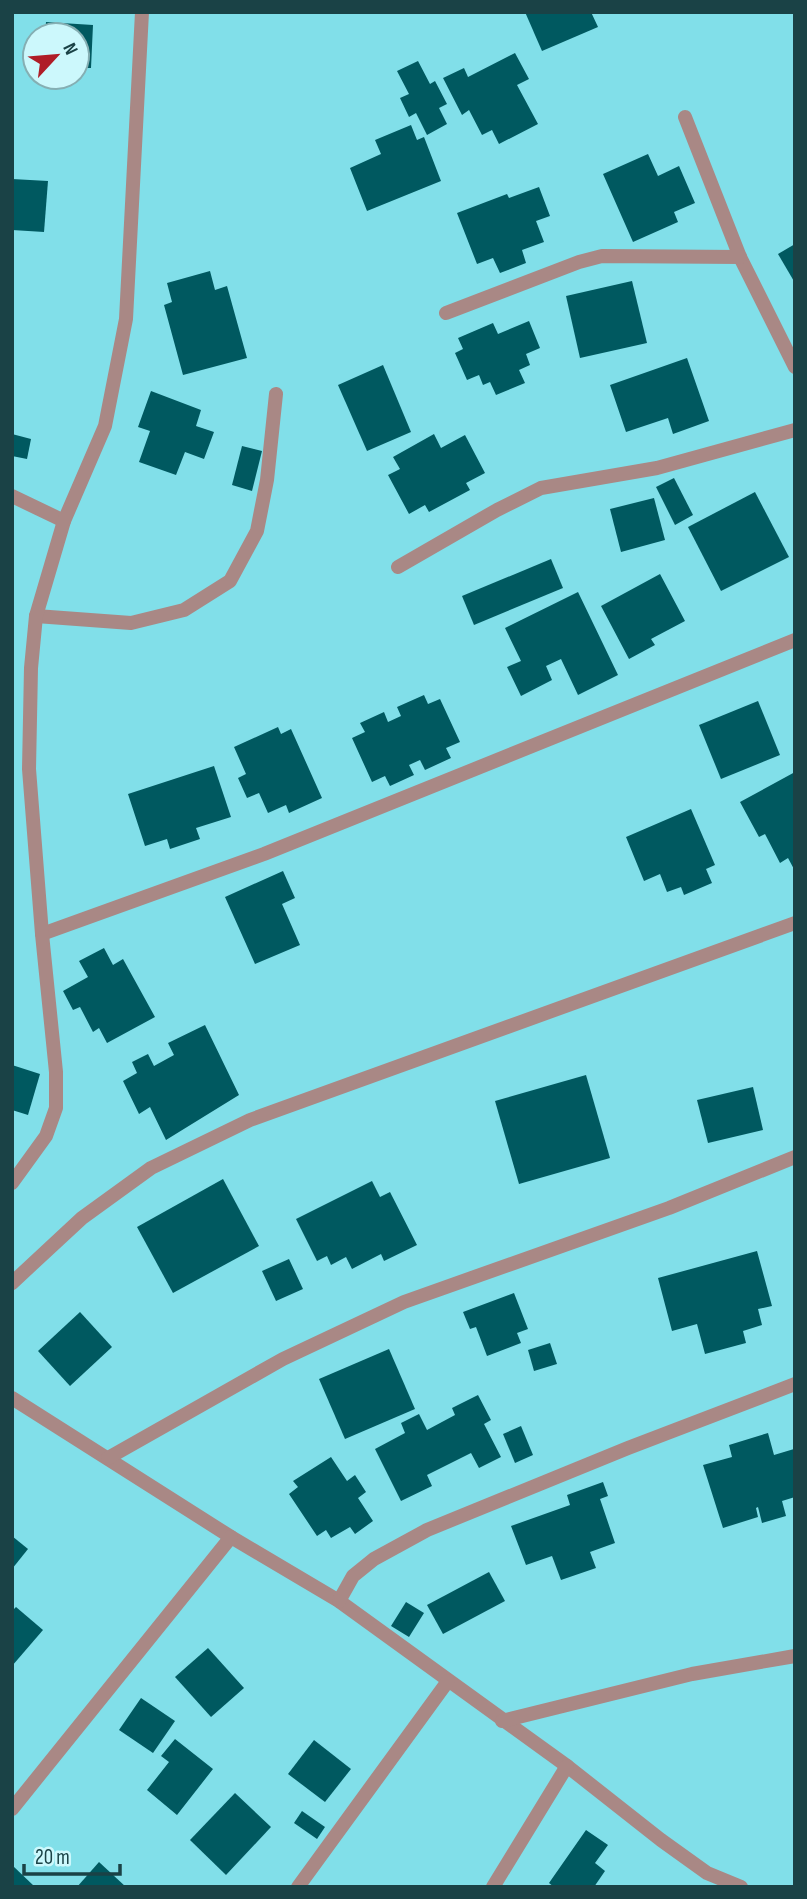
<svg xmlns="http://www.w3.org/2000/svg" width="807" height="1899" viewBox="0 0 807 1899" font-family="'Sofia Sans Condensed',sans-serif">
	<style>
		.building { fill: #005960 }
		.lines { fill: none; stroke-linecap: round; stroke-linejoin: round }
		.minor { stroke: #a98885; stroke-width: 14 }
	</style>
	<rect width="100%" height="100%" fill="#81dfe9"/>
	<g class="building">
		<path d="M525 12H591L598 27 542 51Z"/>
		<path d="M46 22 93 25 91 68H77V35H45Z"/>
		<path d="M515 53 529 79 517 85 538 124 499 144 492 130 482 135 469 110 462 115 443 78 464 68 468 77Z"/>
		<path d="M418 61 430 84 435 81 447 104 439 108 447 124 427 135 416 113 409 117 400 98 409 94 397 71Z"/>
		<path d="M411 125 417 140 424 137 441 181 367 211 350 168 381 154 375 140Z"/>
		<path d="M648 154 658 176 679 166 695 203 674 212 678 222 633 242 603 174Z"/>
		<path d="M12 179 48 181 44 232 12 230Z"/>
		<path d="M539 187 550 216 536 221 544 242 522 250 526 263 500 273 493 258 477 264 457 213 507 194 509 198Z"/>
		<path d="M795 244V283L778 254Z"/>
		<path d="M210 271 215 290 227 286 247 358 183 375 164 305 172 302 167 283Z"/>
		<path d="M632 281 647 343 580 358 566 296Z"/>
		<path d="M529 321 540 348 526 354 530 365 519 370 525 383 496 395 490 382 483 385 479 375 467 380 455 353 463 349 458 338 493 323 498 334Z"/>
		<path d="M687 358 709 421 673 434 668 418 626 432 610 385Z"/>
		<path d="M383 365 411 432 367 451 338 385Z"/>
		<path d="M151 391 201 410 196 426 214 432 204 459 185 452 176 475 139 462 150 431 138 427Z"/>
		<path d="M12 434 31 439 27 459 12 456Z"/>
		<path d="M434 434 441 448 465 435 485 473 466 483 470 490 429 512 425 505 409 514 388 475 400 469 393 457Z"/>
		<path d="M242 446 262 451 252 491 232 485Z"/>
		<path d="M674 478 693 515 675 525 656 487Z"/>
		<path d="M755 492 789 557 721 591 688 527Z"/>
		<path d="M654 498 665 540 621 552 610 509Z"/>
		<path d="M551 559 563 588 474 625 462 596Z"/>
		<path d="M660 574 685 621 651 639 655 645 629 659 601 606Z"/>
		<path d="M578 592 618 675 578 695 561 659 546 666 552 680 521 696 507 667 521 661 505 628Z"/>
		<path d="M424 695 428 704 440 699 460 742 446 748 451 758 425 770 420 760 409 765 414 775 390 786 385 776 372 782 352 738 365 732 360 723 384 712 388 722 401 716 397 707Z"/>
		<path d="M758 701 780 755 721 779 699 725Z"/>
		<path d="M278 727 281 734 291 729 322 798 289 813 286 805 268 813 259 793 247 798 238 778 246 774 234 747Z"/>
		<path d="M214 766 231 817 196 828 200 839 170 849 167 839 145 846 128 794Z"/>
		<path d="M795 772V871L788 858 780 863 765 834 759 837 740 802Z"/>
		<path d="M691 809 715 865 706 869 712 883 684 895 681 887 667 892 660 874 644 881 626 837Z"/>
		<path d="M283 871 295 898 282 904 300 945 255 964 225 897Z"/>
		<path d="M104 948 113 965 123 959 155 1017 107 1043 99 1028 93 1032 80 1007 73 1010 63 991 88 977 79 961Z"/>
		<path d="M205 1025 239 1095 166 1140 150 1107 139 1114 123 1081 137 1073 132 1062 148 1054 154 1066 174 1055 168 1043Z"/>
		<path d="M12 1065 40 1074 28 1115 12 1110Z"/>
		<path d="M586 1075 610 1158 519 1184 495 1101Z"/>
		<path d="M753 1087 763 1130 708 1143 697 1100Z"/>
		<path d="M223 1179 259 1246 173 1293 137 1227Z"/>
		<path d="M372 1181 380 1197 390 1192 417 1245 384 1261 381 1254 352 1269 346 1257 331 1265 327 1256 317 1261 296 1219Z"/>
		<path d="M757 1251 772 1306 758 1309 762 1325 743 1331 746 1343 705 1354 697 1324 672 1331 658 1278Z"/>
		<path d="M289 1259 303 1289 276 1301 262 1271Z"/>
		<path d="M514 1293 528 1329 517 1333 521 1343 487 1356 476 1327 470 1329 463 1312Z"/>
		<path d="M80 1312 112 1347 70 1386 38 1351Z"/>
		<path d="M550 1343 557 1364 534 1371 528 1350Z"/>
		<path d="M389 1349 415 1409 345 1439 319 1379Z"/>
		<path d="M478 1395 491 1420 484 1424 501 1457 479 1468 471 1453 427 1475 432 1486 401 1501 375 1449 405 1433 401 1423 419 1414 427 1430 455 1415 452 1408Z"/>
		<path d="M521 1426 533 1455 515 1463 503 1434Z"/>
		<path d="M768 1433 774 1455 794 1449 795 1452V1497L782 1501 786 1516 762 1523 758 1507 756 1508 758 1517 723 1528 703 1465 732 1457 729 1445Z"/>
		<path d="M331 1457 347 1481 355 1475 366 1492 358 1498 373 1521 355 1534 350 1527 331 1538 326 1530 317 1536 289 1494 298 1487 293 1481Z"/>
		<path d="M603 1482 608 1496 600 1499 615 1543 590 1552 596 1568 561 1580 552 1556 526 1565 511 1526 570 1505 567 1495Z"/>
		<path d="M12 1536 28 1549 12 1569Z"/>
		<path d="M489 1572 505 1601 443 1634 427 1605Z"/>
		<path d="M406 1602 424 1613 409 1637 391 1626Z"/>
		<path d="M16 1607 43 1630 12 1666V1611Z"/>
		<path d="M208 1648 244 1688 211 1717 175 1677Z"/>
		<path d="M141 1698 175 1721 153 1753 119 1730Z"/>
		<path d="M175 1739 213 1769 177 1815 147 1790 169 1762 161 1756Z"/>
		<path d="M314 1740 351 1769 325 1802 288 1774Z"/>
		<path d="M235 1793 271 1827 226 1875 190 1840Z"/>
		<path d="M302 1811 325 1827 317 1839 294 1823Z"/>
		<path d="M586 1830 608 1845 595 1863 605 1871 594 1887H554L549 1883Z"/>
		<path d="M99 1862 126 1887H77Z"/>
		<path d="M12 1865 35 1887H12Z"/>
	</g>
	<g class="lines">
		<g class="minor">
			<path d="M685 117 740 257 795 367"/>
			<path d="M446 313 579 262 602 256 740 257"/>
			<path d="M12 496 64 521"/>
			<path d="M398 567 497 510 541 488 657 468 795 430"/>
			<path d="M36 616 131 623 184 610 230 581 257 531 267 480 276 394"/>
			<path d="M42 934 264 854 795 640"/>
			<path d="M12 1183 46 1136 56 1108V1072L42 934 29 769 31 668 36 616 64 521 105 426 126 319 142 12"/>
			<path d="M12 1283 82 1218 151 1168 250 1120 795 923"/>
			<path d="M12 1398 231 1537 339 1601 567 1766 661 1840 707 1873 741 1887"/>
			<path d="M108 1458 283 1359 404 1302 669 1208 795 1157"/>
			<path d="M339 1601 353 1576 374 1559 427 1530 628 1448 795 1384"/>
			<path d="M502 1721 692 1674 795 1656"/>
			<path d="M12 1809 231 1537"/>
			<path d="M298 1887 448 1681"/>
			<path d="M493 1887 567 1766"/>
		</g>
	</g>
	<rect width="807" height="1899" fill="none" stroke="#1a4246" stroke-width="28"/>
	<g transform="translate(56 56) rotate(64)"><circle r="33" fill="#ccf8fc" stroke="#85afb3" stroke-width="2"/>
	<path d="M0-5L12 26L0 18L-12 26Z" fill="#af1d27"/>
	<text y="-10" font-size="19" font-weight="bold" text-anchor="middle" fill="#1a4246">N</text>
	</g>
	<path d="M24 1864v10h96v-10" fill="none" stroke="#1a4246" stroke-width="3.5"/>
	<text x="35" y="1864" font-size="21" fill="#1a4246" stroke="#ccf8fc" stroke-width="5" paint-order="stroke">20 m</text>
</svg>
